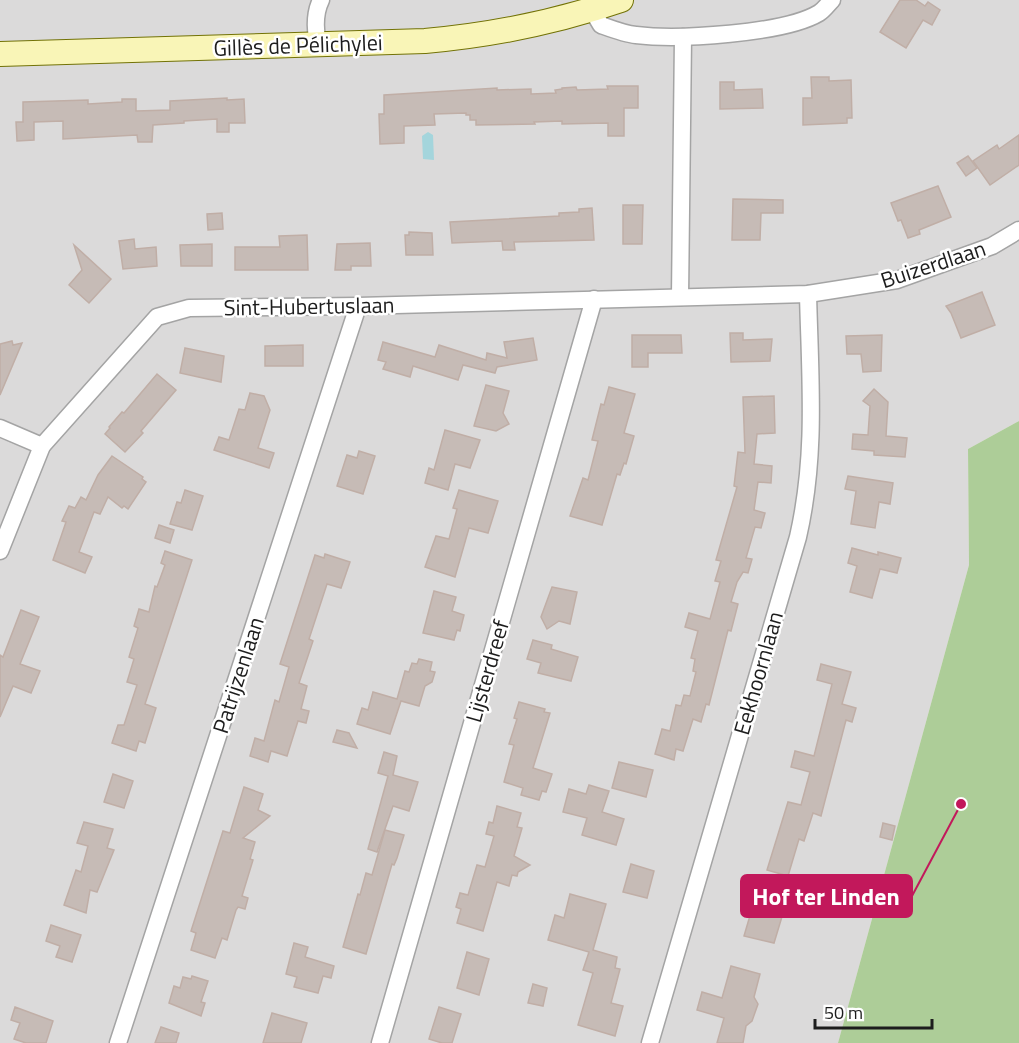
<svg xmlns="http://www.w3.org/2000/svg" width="1019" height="1043" viewBox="0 0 1019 1043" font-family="'Titillium Web',sans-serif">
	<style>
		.residential { fill: #dbdada }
		.forest { fill: #adcd98 }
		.water { fill: #a4d5dc }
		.building { fill: #c6bbb6; stroke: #c0aea6; stroke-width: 1.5 }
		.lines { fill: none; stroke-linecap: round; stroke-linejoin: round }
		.minor-casing { stroke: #a4a4a4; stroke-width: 19 }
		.secondary-casing { stroke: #727206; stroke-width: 26 }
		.minor { stroke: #fff; stroke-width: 16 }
		.secondary { stroke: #f9f5b7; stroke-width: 24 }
		.labels { text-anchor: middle; stroke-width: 5; stroke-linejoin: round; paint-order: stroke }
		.street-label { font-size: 22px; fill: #1d1d1d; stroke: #fff }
		.leader { fill: none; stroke: #c2185b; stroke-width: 2 }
		.callout-dot { fill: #c2185b; stroke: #fff; stroke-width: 2 }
		.callout { fill: #c2185b; stroke: #c2185b; stroke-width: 2 }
		.callout-label { font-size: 24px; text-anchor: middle; font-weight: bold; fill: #fff }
	</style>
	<rect width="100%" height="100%" fill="#eee9e3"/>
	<path class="residential" d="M0 0H1019V421L968 449 969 565 838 1043H0Z"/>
	<path class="forest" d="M1019 421V1043H838L969 565 968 449Z"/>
	<path class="water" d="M428 132 433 135 434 160 423 159 422 136Z"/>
	<g class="building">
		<path d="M900 0H916L925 6 928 2 940 10 932 25 923 20 906 48 880 32Z"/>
		<path d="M811 77H829V81L851 80 852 118H847V123L803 125V98H812Z"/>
		<path d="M720 82H734V90L762 89 763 108 720 109Z"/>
		<path d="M607 86H638V108H624V136H608V123L562 124V121L534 122 535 124 476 125V120H470V115H466V113L434 114 435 125 404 126V143L380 144 379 114H384V95L497 88V90L531 89V94L556 93 555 90 562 89V88L576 87 577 90 608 89Z"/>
		<path d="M227 98V100L244 99 245 123H229V132H217V119L184 121V123L153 125 152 142H138L137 135 63 139V121L34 122V140L17 141 16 122H23V102L88 100V104L122 102V99H136V111L170 110V101Z"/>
		<path d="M1019 135V165L990 185 973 161 997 145 999 149Z"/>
		<path d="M968 156 977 168 966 176 957 163Z"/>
		<path d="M938 186 951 217 919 230 920 234 908 238 901 220 898 221 891 203Z"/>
		<path d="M733 199 783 200V213H761L760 240H732Z"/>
		<path d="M623 205H643L642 244H623Z"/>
		<path d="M592 208 594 240 514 242 515 250H503L502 241 452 243 450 222 559 216V213L579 212V209Z"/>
		<path d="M222 213 223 229 208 230 207 214Z"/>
		<path d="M409 232 432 233 433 255H406L405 235H409Z"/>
		<path d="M307 235 308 270H235V247H280L279 236Z"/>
		<path d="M134 239 135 249 156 247 157 266 123 269 119 241Z"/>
		<path d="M370 243 371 266H351V270H335L337 244Z"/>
		<path d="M212 244V266H181L180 245Z"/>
		<path d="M74 245 111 279 89 303 69 285 82 270Z"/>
		<path d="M982 292 995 325 961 338 951 313 946 306Z"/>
		<path d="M730 333H743V340L772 339 770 361 731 362Z"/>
		<path d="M632 335H681L682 353H648V367H632Z"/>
		<path d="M882 335 881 371 863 372 861 354H847L846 336Z"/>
		<path d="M533 338 537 360 497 367 495 373 463 365 458 380 413 366 410 377 383 369 386 362 378 360 383 342 435 357 439 345 486 360 487 353 507 358 504 342Z"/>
		<path d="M12 341 13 345 22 343 0 395V344Z"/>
		<path d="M303 345V366H265V346Z"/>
		<path d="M185 348 224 356 221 382 180 373Z"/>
		<path d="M157 374 176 390 141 431 143 433 125 452 105 434 110 428 109 427 122 412 124 413Z"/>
		<path d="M486 385 509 391 503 413 509 424 496 431 474 426Z"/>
		<path d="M609 387 635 394 624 433 634 436 626 464 624 463 620 475 617 474 602 525 570 516 583 478 588 480 598 441 592 440 601 404 604 405Z"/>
		<path d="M874 389 888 402 886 436 907 438 905 457 874 455V451L852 449 853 434 868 435 870 406 863 401Z"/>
		<path d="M250 393 264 396 270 410 258 448 274 453 269 468 214 450 219 437 229 440 239 409 245 410Z"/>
		<path d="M774 396 775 433 757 434 754 464 772 466 771 483 758 482 754 510 765 513 761 528 755 527 746 558 752 559 748 573 743 572 737 582 731 602 738 604 731 631 728 630 709 705 706 704 701 722 693 719 683 751 676 749 674 760 655 754 662 729 670 731 676 705 681 706 684 695 690 696 696 672 693 671 695 659 691 658 698 631 685 627 689 613 710 619 720 582 715 581 721 561 716 560 737 487 734 486 738 452 745 453 743 397Z"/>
		<path d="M445 430 480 440 470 468 455 464 448 490 425 483 429 468 434 470Z"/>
		<path d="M359 451 375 456 363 494 337 486 347 455 357 458Z"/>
		<path d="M112 456 143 477 142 479 146 482 128 509 124 506 122 508 108 497 100 514 94 512 79 552 92 557 85 573 53 560 66 522 62 521 69 506 75 508 81 497 86 500 98 475Z"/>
		<path d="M848 476 893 483 890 504 879 502 875 528 851 524 856 491 845 489Z"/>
		<path d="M185 490 203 496 192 530 170 524 177 502 181 503Z"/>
		<path d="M459 490 498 501 488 533 469 528 455 577 425 567 436 536 449 539 457 509 453 508Z"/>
		<path d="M159 525 174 530 170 543 155 538Z"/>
		<path d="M852 548 878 555V552L901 558 897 573 880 569 872 598 850 592 857 566 848 563Z"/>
		<path d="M165 551 192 560 145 704 156 708 145 743 139 741 136 751 112 743 118 725H124L137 685 127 682 134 659 129 657 138 628 134 626 139 609 149 612 155 586 157 587 165 565 161 563Z"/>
		<path d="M325 554 350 562 341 588 327 584 309 639 313 641 299 683 307 686 301 709 309 711 306 723 298 721 287 756 271 751 268 762 250 756 255 738 264 741 275 700 279 702 289 667 280 664 315 555 324 558Z"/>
		<path d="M552 587 577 592 570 624 559 621 547 629 541 617Z"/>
		<path d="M434 591 456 597 452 611 464 615 460 631 457 630 454 640 423 633Z"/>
		<path d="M21 610 39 617 20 664 40 671 31 693 13 686 0 717V655L3 657Z"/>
		<path d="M533 640 552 645 551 649 578 657 571 681 538 673 541 663 527 659Z"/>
		<path d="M419 659 432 662 430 671 435 672 432 682 425 686 419 706 401 701 390 734 357 724 362 708 368 710 373 692 397 699 405 671 409 672 412 663 417 664Z"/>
		<path d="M821 664 851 672 842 704 856 708 852 722 846 720 821 816 813 813 804 841 799 839 788 876 767 870 788 802 801 805 810 772 791 767 795 751 814 756 832 684 817 680Z"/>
		<path d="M519 702 545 709 544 712 550 713 533 768 552 774 546 792 542 791 539 800 521 795 523 788 504 782 514 745 509 744 517 719 514 718Z"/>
		<path d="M337 730 349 733 357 748 333 742Z"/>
		<path d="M384 752 397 756 393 775 418 782 409 811 393 806 377 852 368 849 388 776 378 773Z"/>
		<path d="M619 762 653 770 646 797 612 788Z"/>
		<path d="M113 774 133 781 124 808 104 802Z"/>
		<path d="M589 785 609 791 602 812 624 819 616 845 582 835 587 818 563 812 569 789 586 794Z"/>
		<path d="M244 787 263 794 258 810 270 816 243 838 255 842 250 859 253 860 242 896 248 898 245 909 238 907 236 910 227 940 222 938 215 958 191 950 196 933 191 931 223 831 230 833Z"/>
		<path d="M497 806 521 813 517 827 522 828 514 856 530 865 518 872 517 876 512 875 509 886 497 882 483 931 457 923 461 909 456 907 460 893 468 895 477 865 485 867 494 836 486 834 489 822 493 823Z"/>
		<path d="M84 822 113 829 107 848 114 850 97 892 90 890 86 913 64 905 76 870 81 872 88 846 77 843Z"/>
		<path d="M883 823 895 826 892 840 880 837Z"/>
		<path d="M385 830 404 835 397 858 394 865 392 864 366 954 343 947 358 894 360 895 366 873 372 875Z"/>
		<path d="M631 864 654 871 647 898 623 892Z"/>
		<path d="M570 894 606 904 593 950 617 957 615 968 620 969 611 1003 623 1006 615 1036 578 1025 593 973 583 970 589 952 548 940 555 915 564 918Z"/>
		<path d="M754 902 784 910 774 943 744 936Z"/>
		<path d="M51 925 81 935 72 962 56 957 60 946 46 941Z"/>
		<path d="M294 943 308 947 305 957 334 966 331 978 323 976 318 993 294 987 297 977 286 974Z"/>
		<path d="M467 952 489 959 479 995 457 988Z"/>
		<path d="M731 966 760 974 754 997 758 1004 752 1021 746 1026 743 1043H717L724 1018 697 1010 702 992 722 998Z"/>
		<path d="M192 976 208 981 201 1002 205 1003 201 1016 169 1003 174 986 180 988 183 977 191 979Z"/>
		<path d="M533 984 547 988 543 1006 528 1003Z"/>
		<path d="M15 1007 53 1021 46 1043H26L14 1039 20 1023 11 1020Z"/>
		<path d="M439 1007 461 1014 452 1043H442L429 1039Z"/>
		<path d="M272 1013 307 1023 301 1043H263Z"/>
		<path d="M161 1027 179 1033 176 1043H155Z"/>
	</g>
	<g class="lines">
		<defs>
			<g id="minor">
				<path d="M592 10 601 25C612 29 625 34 636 35 677 40 784 34 819 13 824 10 828 4 832 0"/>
				<path d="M318 45C315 30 314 14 321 0"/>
				<path d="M680 297 683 37"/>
				<path d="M0 428 42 446"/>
				<path d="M0 551 42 446 157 317 189 308 358 306 808 294 897 280 992 246 1019 230"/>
				<path d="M118 1043 358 306"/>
				<path d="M380 1043 594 299"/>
				<path d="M650 1043 798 537C817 454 810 378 808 294"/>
			</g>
			<path id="secondary" d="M0 54 425 41C493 35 557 22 621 0"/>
		</defs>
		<use href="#minor" class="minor-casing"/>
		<use href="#secondary" class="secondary-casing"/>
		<use href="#minor" class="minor"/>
		<use href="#secondary" class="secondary"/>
	</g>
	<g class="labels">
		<g class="street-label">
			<text transform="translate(298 45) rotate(-2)" y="8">Gillès de Pélichylei</text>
			<text transform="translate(933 264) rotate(-18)" y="8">Buizerdlaan</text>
			<text transform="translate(309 306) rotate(-1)" y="8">Sint-Hubertuslaan</text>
			<text transform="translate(487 671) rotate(-74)" y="8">Lijsterdreef</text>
			<text transform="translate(758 673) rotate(-74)" y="8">Eekhoornlaan</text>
			<text transform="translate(238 675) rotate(-72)" y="8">Patrijzenlaan</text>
		</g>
	</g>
	<path class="leader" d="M961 804L912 896"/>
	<circle class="callout-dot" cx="961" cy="804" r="6"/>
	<rect class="callout" x="741" y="875" width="171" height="42" rx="6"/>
	<g class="callout-label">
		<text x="826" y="905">Hof ter Linden</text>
	</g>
	<path d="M815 1019v9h117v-9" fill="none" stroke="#1d1d1d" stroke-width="3"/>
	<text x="824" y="1019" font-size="18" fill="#1d1d1d" stroke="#ffffff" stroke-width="4.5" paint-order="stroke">50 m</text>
</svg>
